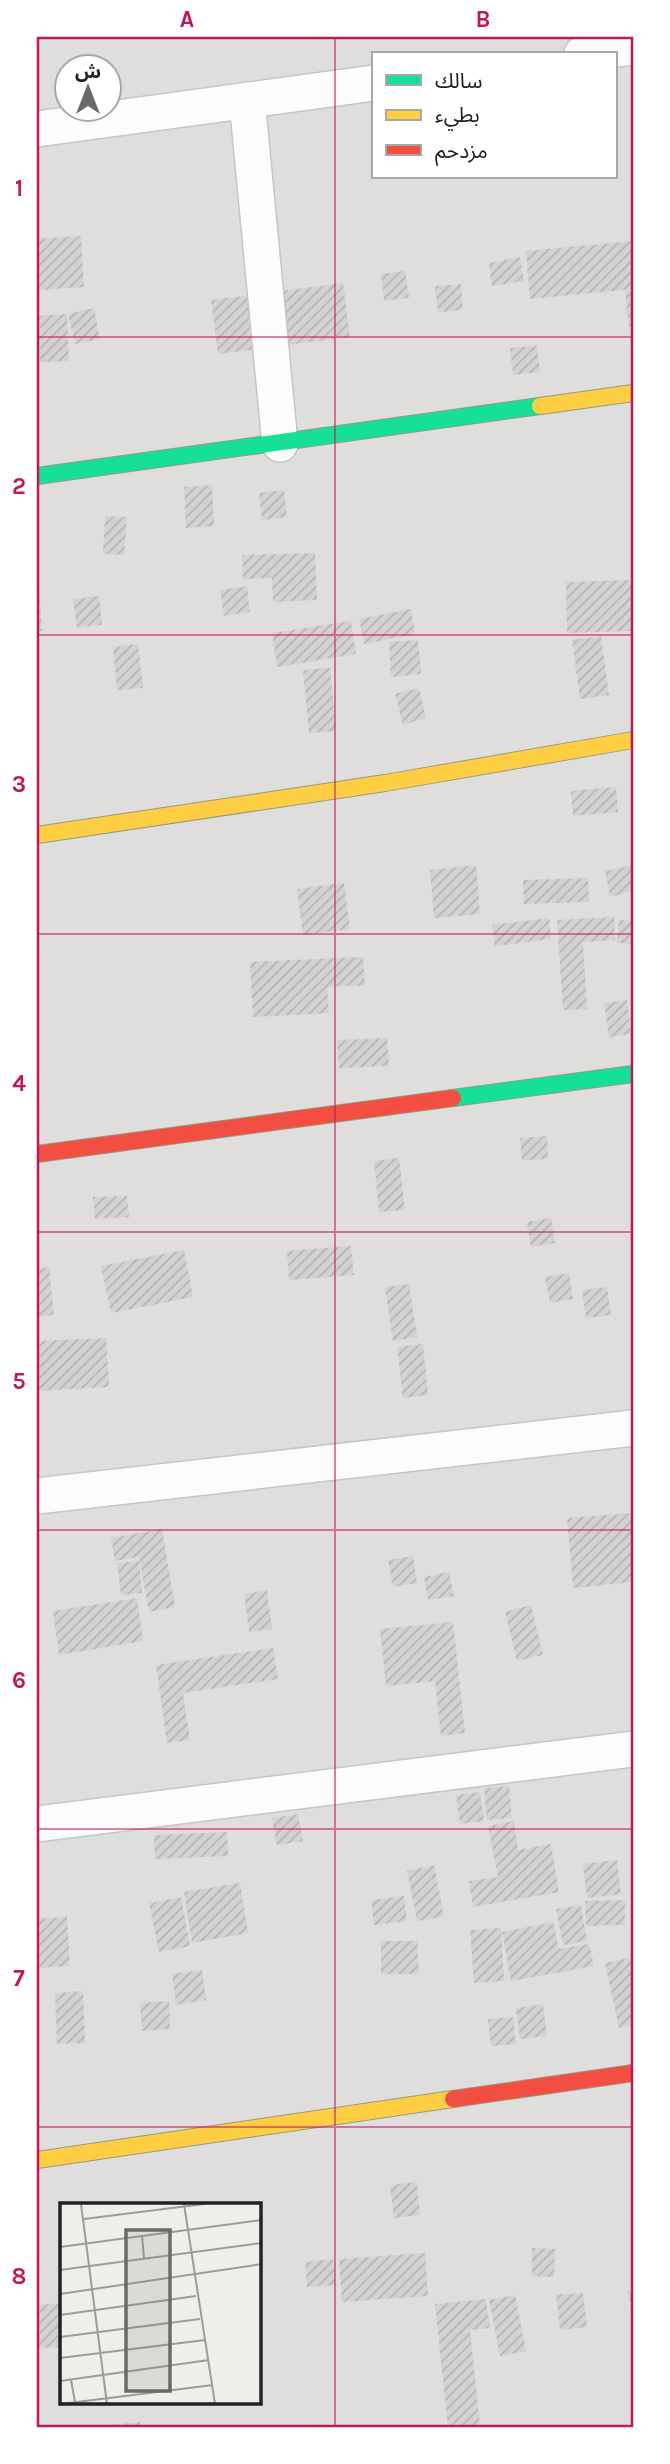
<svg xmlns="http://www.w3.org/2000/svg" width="670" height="2464" viewBox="0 0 670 2464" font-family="Karla,'Noto Sans Arabic',sans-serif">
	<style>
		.residential { fill: #dfdedc; fill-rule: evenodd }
		.building { fill: url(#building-hatch) }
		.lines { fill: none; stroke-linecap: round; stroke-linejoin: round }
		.street-casing { stroke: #c7c6c5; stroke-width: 38 }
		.fast-casing { stroke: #959983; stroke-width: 18 }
		.slow-casing { stroke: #959983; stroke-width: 18 }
		.jam-casing { stroke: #959983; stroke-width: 18 }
		.street { stroke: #fdfcfc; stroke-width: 35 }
		.fast { stroke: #16e098; stroke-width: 16 }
		.slow { stroke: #ffcf43; stroke-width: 16 }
		.jam { stroke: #f24e42; stroke-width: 16 }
		.grid { fill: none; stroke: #c2185b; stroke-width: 2; stroke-opacity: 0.55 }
		.inset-road { fill: none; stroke: #9d9c9b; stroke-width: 2 }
		.view { fill: #6a6968; fill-opacity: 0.15; stroke: #6a6968; stroke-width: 3.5 }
		.inset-edge { fill: none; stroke: #222; stroke-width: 3.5 }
		.neatline { fill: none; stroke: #c2185b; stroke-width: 2.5 }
		.grid-label { font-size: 23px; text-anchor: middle; font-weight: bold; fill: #c2185b }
	</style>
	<defs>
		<pattern id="building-hatch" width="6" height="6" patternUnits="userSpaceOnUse" patternTransform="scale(1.75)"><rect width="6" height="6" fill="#d4d2d0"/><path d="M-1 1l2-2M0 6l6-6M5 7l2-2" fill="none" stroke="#b6b4b2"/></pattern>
	</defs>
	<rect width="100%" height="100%" fill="#efeeeb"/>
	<path class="residential" d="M37 37H633V2427H37ZM374 54H616V177H374ZM66 66H108V108H66ZM61 2205H259V2403H61Z"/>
	<g class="building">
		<path d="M81 236 84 287 37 290V239Z"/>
		<path d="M633 241V289L530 299 526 251Z"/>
		<path d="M520 257 524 281 492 286 489 263Z"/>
		<path d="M405 271 409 298 384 301 381 274Z"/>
		<path d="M343 283 350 337 218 354 211 300Z"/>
		<path d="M461 284 463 310 438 312 435 286Z"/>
		<path d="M633 290V326L629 327 625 291Z"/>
		<path d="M94 308 100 339 75 344 68 314Z"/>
		<path d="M67 314 69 361 40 362 39 316Z"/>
		<path d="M537 346 540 372 513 375 510 348Z"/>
		<path d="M212 485 214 526 186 528 184 487Z"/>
		<path d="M284 490 287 517 262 520 259 493Z"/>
		<path d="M105 516 127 517 124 555 103 554Z"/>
		<path d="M315 553 317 600 273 602 272 578 243 579 242 555Z"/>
		<path d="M632 580 633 631 567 633 566 582Z"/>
		<path d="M37 585H39L42 631H37Z"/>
		<path d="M247 586 250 612 224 616 220 590Z"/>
		<path d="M99 596 102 625 77 627 73 599Z"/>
		<path d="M411 609 415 634 364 644 359 619Z"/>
		<path d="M351 621 356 654 277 667 272 633Z"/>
		<path d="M601 636 609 695 580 699 572 640Z"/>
		<path d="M418 640 421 674 391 677 389 642Z"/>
		<path d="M138 644 143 688 117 690 113 647Z"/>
		<path d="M330 668 336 731 309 733 303 670Z"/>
		<path d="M419 688 426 718 403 725 395 694Z"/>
		<path d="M616 787 618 812 573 816 571 791Z"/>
		<path d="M476 865 480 914 434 918 430 870Z"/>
		<path d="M633 865V891L610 897 605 871Z"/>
		<path d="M588 878 589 902 524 904 523 880Z"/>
		<path d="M344 883 350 929 303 935 297 889Z"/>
		<path d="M614 917 615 940 583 942 587 1009 563 1010 557 920Z"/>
		<path d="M549 918 551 939 495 946 492 925Z"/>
		<path d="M619 920 633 921V944L617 943Z"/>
		<path d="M363 957 365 985 327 987 329 1013 253 1017 250 962Z"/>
		<path d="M627 1000 631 1034 609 1037 604 1003Z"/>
		<path d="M387 1038 389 1066 339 1068 337 1040Z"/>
		<path d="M547 1136 548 1159 522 1160 520 1138Z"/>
		<path d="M399 1158 405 1210 379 1212 374 1161Z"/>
		<path d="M127 1196 129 1217 95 1219 93 1197Z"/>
		<path d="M551 1218 555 1243 531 1247 527 1222Z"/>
		<path d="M351 1246 354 1275 289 1280 287 1251Z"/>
		<path d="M184 1250 193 1297 111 1313 101 1266Z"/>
		<path d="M49 1267 54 1315 37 1317V1269Z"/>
		<path d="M569 1273 573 1299 550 1303 545 1277Z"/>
		<path d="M409 1284 417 1337 393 1341 385 1287Z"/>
		<path d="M607 1287 611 1315 586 1318 582 1290Z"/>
		<path d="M106 1338 109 1387 37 1391V1341Z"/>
		<path d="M423 1344 428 1395 403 1398 397 1347Z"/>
		<path d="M633 1513V1582L573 1588 567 1518Z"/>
		<path d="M162 1529 175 1607 149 1612 139 1557 115 1561 111 1538Z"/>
		<path d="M413 1556 417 1583 393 1587 388 1560Z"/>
		<path d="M139 1561 142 1593 121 1595 117 1563Z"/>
		<path d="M449 1572 454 1596 428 1600 424 1577Z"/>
		<path d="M267 1590 272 1629 249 1632 244 1594Z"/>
		<path d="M137 1598 143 1641 59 1655 53 1611Z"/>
		<path d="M531 1605 543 1655 517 1661 505 1612Z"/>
		<path d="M453 1622 465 1733 441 1736 435 1681 386 1686 380 1629Z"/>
		<path d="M273 1648 278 1679 183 1693 190 1740 167 1743 156 1665Z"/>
		<path d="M509 1786 512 1818 487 1820 484 1788Z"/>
		<path d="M480 1792 484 1821 460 1824 456 1795Z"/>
		<path d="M298 1814 303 1841 277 1845 272 1818Z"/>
		<path d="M514 1821 518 1850 551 1844 559 1892 473 1907 469 1881 498 1877 488 1826Z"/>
		<path d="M227 1832 228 1856 155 1859 154 1835Z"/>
		<path d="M617 1860 621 1894 587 1898 583 1864Z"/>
		<path d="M434 1865 444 1917 417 1921 407 1871Z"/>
		<path d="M240 1883 248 1933 192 1943 184 1892Z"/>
		<path d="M404 1896 407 1921 374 1925 371 1900Z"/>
		<path d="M181 1897 190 1946 159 1952 149 1903Z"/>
		<path d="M625 1900V1925L586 1926 585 1901Z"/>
		<path d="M581 1905 587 1941 563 1945 556 1909Z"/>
		<path d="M67 1917 70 1966 37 1968V1919Z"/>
		<path d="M553 1922 559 1949 589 1944 594 1966 511 1981 502 1932Z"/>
		<path d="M501 1928 504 1981 474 1983 470 1930Z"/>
		<path d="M381 1941H417L419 1974H381Z"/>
		<path d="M633 1957V2025L619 2028 605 1963Z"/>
		<path d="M202 1970 206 2000 176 2005 172 1974Z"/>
		<path d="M83 1991 85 2043 57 2044 55 1993Z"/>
		<path d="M169 2001 170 2029 142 2031 140 2003Z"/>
		<path d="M543 2004 547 2036 520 2039 516 2008Z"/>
		<path d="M513 2017 516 2044 491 2046 488 2019Z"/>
		<path d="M417 2182 420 2215 394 2218 390 2185Z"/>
		<path d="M532 2248 555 2249 554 2277 532 2276Z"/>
		<path d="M425 2253 428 2296 342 2302 339 2259Z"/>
		<path d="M333 2259 336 2285 307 2287 305 2262Z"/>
		<path d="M633 2290V2312H632L627 2291Z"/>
		<path d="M583 2293 587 2327 560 2330 556 2295Z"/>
		<path d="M515 2295 526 2351 500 2356 489 2300Z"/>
		<path d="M486 2299 490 2328 470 2330 480 2425 448 2427 435 2304Z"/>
		<path d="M61 2303V2347L37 2348V2305Z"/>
		<path d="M140 2422V2427H111V2425Z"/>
	</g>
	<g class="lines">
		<defs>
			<g id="street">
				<path d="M582 54 633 47"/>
				<path d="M247 100 280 444"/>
				<path d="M37 129 374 83"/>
				<path d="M37 1496 633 1428"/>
				<path d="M37 1824 633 1749"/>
			</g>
			<g id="fast">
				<path d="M37 476 540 406"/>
				<path d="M453 1098 633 1074"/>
			</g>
			<g id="slow">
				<path d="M540 406 633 393"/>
				<path d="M37 835 385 783 633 740"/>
				<path d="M37 2160 453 2099"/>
			</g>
			<g id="jam">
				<path d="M37 1154 453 1098"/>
				<path d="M453 2099 633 2073"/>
			</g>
		</defs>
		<use href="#street" class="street-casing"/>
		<use href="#fast" class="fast-casing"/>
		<use href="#slow" class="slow-casing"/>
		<use href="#jam" class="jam-casing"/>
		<use href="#street" class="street"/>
		<use href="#fast" class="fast"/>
		<use href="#slow" class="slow"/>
		<use href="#jam" class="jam"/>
	</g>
	<path class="grid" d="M335 37V2427M37 337H633M37 635H633M37 934H633M37 1232H633M37 1530H633M37 1829H633M37 2127H633"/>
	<g transform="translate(60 2203)">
		<rect width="201" height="201" fill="#efeeeb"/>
		<path class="inset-road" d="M21 1 47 201M124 1 155 201M24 16 144 1M82 33 84 55M0 44 202 17M0 67 202 40M0 91 202 61M0 112 136 93M0 134 140 116M0 155 145 137M11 177 15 199M0 178 149 157M1 201 153 182"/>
		<path class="view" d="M66 27H110V188H66Z"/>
		<rect width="201" height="201" class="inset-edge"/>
	</g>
	<rect width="670" height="2464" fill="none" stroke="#ffffff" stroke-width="77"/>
	<rect x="372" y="52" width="245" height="126" fill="#ffffff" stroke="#a7a7a7" stroke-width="2"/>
	<rect x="386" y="75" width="35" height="10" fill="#16e098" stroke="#a7a7a7" stroke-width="2"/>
	<text x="435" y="88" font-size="21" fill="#222222">سالك</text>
	<rect x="386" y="110" width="35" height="10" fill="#ffcf43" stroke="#a7a7a7" stroke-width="2"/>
	<text x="435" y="122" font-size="21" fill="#222222">بطيء</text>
	<rect x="386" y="145" width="35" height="10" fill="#f24e42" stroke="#a7a7a7" stroke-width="2"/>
	<text x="435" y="158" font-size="21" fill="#222222">مزدحم</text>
	<g transform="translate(88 88)"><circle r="33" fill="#ffffff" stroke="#a7a7a7" stroke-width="2"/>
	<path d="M0-5L12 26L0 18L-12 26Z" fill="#6a6968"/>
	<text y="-10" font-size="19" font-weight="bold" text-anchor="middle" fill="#222222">ش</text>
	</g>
	<rect x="38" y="38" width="594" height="2388" class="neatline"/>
	<g class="grid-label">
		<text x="187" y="27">A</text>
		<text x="483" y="27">B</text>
		<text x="19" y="196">1</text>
		<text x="19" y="494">2</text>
		<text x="19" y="792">3</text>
		<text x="19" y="1091">4</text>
		<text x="19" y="1389">5</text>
		<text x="19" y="1688">6</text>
		<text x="19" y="1986">7</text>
		<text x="19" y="2284">8</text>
	</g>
</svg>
